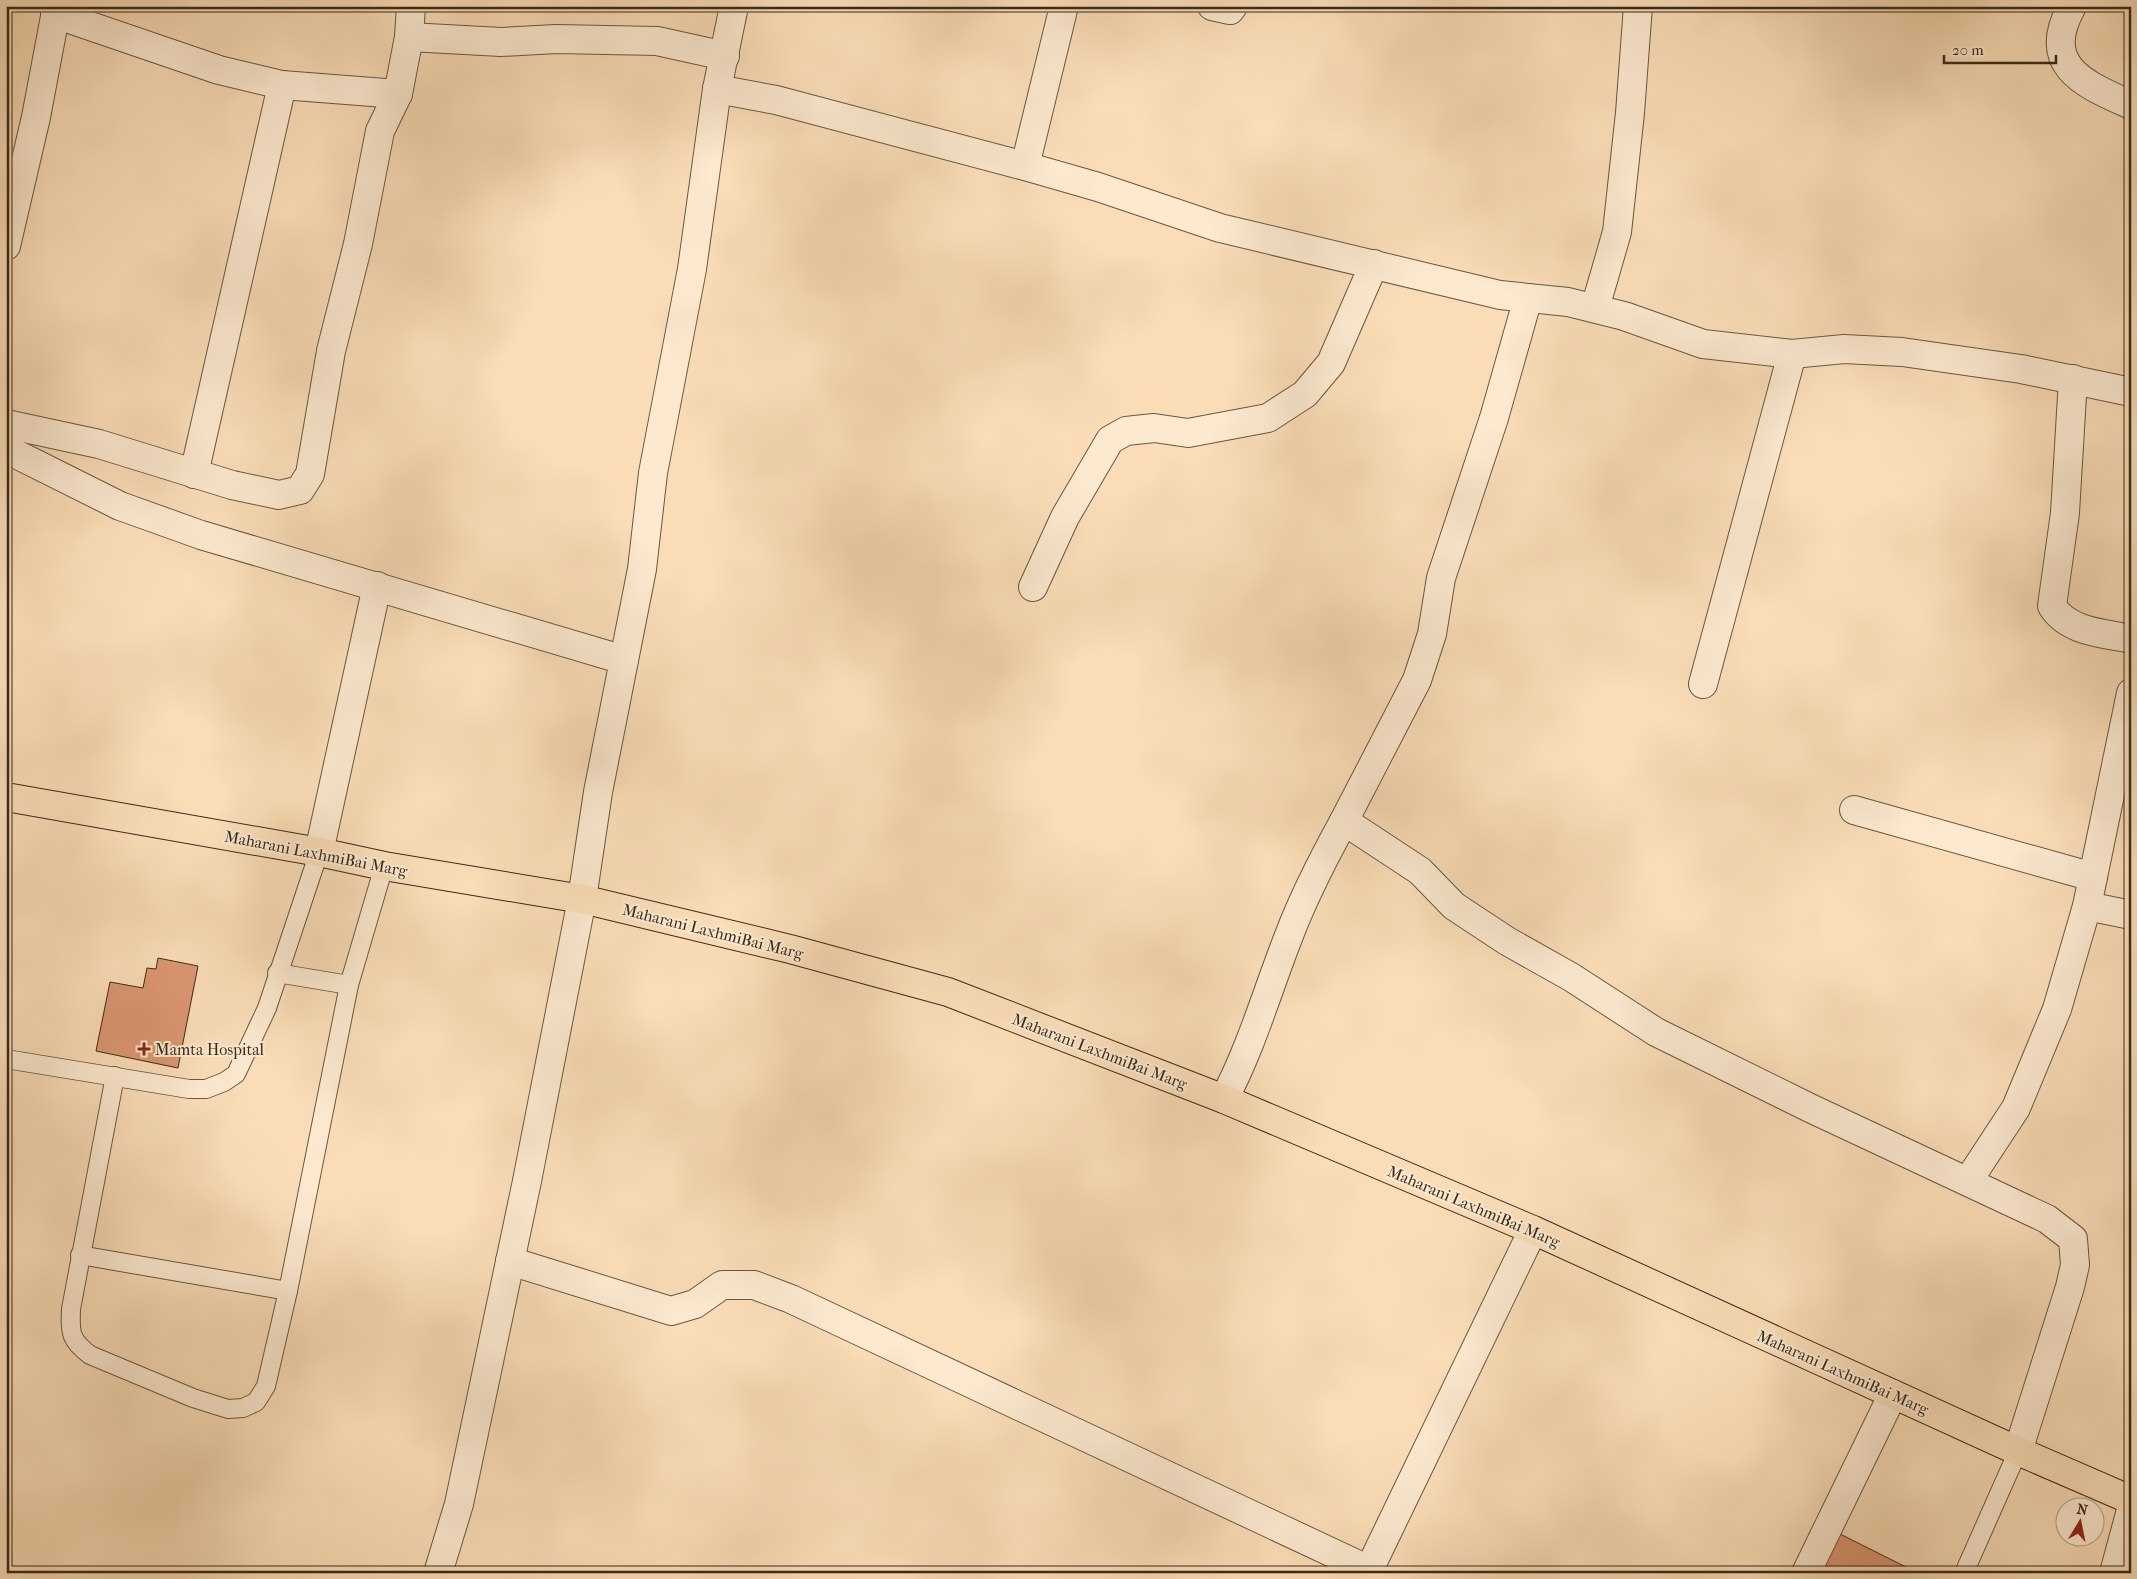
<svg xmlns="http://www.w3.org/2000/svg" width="2137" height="1579" viewBox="0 0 2137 1579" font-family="'IM FELL French Canon',serif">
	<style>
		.building { fill: #db9672; stroke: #392a1b }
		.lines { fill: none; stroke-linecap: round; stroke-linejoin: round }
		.service-casing { stroke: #695742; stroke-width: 20 }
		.minor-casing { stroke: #695742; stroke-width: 30 }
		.primary-casing { stroke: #392a1b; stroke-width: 30 }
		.service { stroke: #fce9d0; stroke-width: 18 }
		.minor { stroke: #fce9d0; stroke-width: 28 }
		.primary { stroke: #faddb7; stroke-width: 28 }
		.poi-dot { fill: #8f2418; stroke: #fce9d0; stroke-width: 2 }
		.labels { text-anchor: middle; stroke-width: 4; stroke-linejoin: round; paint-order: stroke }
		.street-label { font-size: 16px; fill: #392a1b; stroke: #fce9d0 }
		.poi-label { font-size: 16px; fill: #392a1b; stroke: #fce9d0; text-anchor: start }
	</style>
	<rect width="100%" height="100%" fill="#faddb7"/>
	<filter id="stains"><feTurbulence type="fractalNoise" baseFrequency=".004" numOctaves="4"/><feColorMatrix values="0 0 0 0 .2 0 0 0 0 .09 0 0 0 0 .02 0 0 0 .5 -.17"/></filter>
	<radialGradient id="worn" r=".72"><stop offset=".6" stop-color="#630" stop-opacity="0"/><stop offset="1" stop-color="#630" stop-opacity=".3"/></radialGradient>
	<g class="building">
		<path d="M158 958 198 966 178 1068 96 1051 110 982 143 988 147 968 156 969Z"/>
		<path d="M1840 1534 1918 1573H1820Z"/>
	</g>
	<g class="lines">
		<defs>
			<g id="service">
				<path d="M277 973 349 985"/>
				<path d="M6 1059 189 1089H206L224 1082 236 1074 267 1008 319 852"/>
				<path d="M115 1076 71 1309C70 1333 70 1340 90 1355L193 1398 228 1409 243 1408 256 1402 266 1386 288 1291 349 985 384 866"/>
				<path d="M80 1255 288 1291"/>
				<path d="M1964 1573 2018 1451"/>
			</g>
			<g id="minor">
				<path d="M1212 6 1230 10 1233 6"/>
				<path d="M2072 6C2039 66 2084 84 2131 105"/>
				<path d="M409 37 501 42 556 39 657 41 725 56"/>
				<path d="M717 89 776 100 1025 166 1098 187 1220 228 1500 295 1568 302 1624 316 1703 344 1792 354 1844 349 1902 352 2021 369 2131 392"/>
				<path d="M398 94 409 37 411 6"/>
				<path d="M1025 166 1064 6"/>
				<path d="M6 246 36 117 57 6"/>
				<path d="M1528 298 1494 418 1441 578 1432 634 1417 680 1344 821 1420 871 1454 906 1507 941 1571 977 1656 1032 1810 1108 2047 1219 2073 1239 2075 1265 2070 1287 2018 1451"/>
				<path d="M1595 308 1617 232 1630 113 1638 6"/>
				<path d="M2073 379 2065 513 2052 606C2068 632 2103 633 2131 639"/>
				<path d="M6 424 99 444 232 485 279 495 300 490 310 474 331 351 358 244 380 131 398 94 282 85 219 70 55 14"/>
				<path d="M6 449 120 506 201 535 624 660"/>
				<path d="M194 474 282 85"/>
				<path d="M1033 587 1065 517 1110 440 1126 431 1154 428 1188 433 1268 418 1305 394 1331 363 1374 264"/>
				<path d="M1703 684 1792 354"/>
				<path d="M1854 810 2093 877"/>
				<path d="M319 852 377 586"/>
				<path d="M2087 906 2131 915"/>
				<path d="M1224 1099C1251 1048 1267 992 1288 938 1303 898 1323 859 1344 821"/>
				<path d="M1968 1181 2016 1108 2057 1009 2087 906 2131 693"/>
				<path d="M510 1261 671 1311 695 1304 722 1285H754L791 1299 1369 1570"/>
				<path d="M438 1573 459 1504 527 1181 582 899 598 792 642 569 653 473 692 269 717 89 734 6"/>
				<path d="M1374 1573 1369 1570 1533 1230"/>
				<path d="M1806 1573 1893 1394"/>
				<path d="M2114 1573 2131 1510"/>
			</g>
			<path id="primary" d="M6 797 319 852 384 866 582 899 790 949 948 992 1224 1099 1533 1230 2018 1451 2131 1500"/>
		</defs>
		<use href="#service" class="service-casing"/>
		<use href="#minor" class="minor-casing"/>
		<use href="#primary" class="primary-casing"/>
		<use href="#service" class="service"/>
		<use href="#minor" class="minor"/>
		<use href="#primary" class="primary"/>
	</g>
	<path class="poi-dot" d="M141.5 1041.5h5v5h5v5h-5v5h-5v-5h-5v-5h5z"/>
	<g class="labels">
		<g class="street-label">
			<text transform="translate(316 853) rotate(11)" y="6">Maharani LaxhmiBai Marg</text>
			<text transform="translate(713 931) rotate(14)" y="6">Maharani LaxhmiBai Marg</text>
			<text transform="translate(1100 1051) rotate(21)" y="6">Maharani LaxhmiBai Marg</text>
			<text transform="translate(1474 1206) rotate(23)" y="6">Maharani LaxhmiBai Marg</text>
			<text transform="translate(1843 1372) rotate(24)" y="6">Maharani LaxhmiBai Marg</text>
		</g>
		<g class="poi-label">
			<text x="155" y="1055">Mamta Hospital</text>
		</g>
	</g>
	<rect width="2137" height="1579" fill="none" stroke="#faddb7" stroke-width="25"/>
	<rect x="8" y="8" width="2122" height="1564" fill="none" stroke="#392a1b" stroke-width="2.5"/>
	<rect x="12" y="12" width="2112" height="1554" fill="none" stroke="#392a1b"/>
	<g transform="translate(2080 1522) rotate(10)"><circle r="24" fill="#fce9d0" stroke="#ae9d88"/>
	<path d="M0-4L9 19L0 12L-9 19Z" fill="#8f2418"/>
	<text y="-8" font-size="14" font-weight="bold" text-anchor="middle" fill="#392a1b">N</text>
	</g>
	<path d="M1944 55v8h112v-8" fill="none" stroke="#392a1b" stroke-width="2.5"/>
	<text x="1952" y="55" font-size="15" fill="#392a1b" stroke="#fce9d0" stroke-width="4" paint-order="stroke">20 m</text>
	<rect width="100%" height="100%" filter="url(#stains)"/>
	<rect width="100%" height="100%" fill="url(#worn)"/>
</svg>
